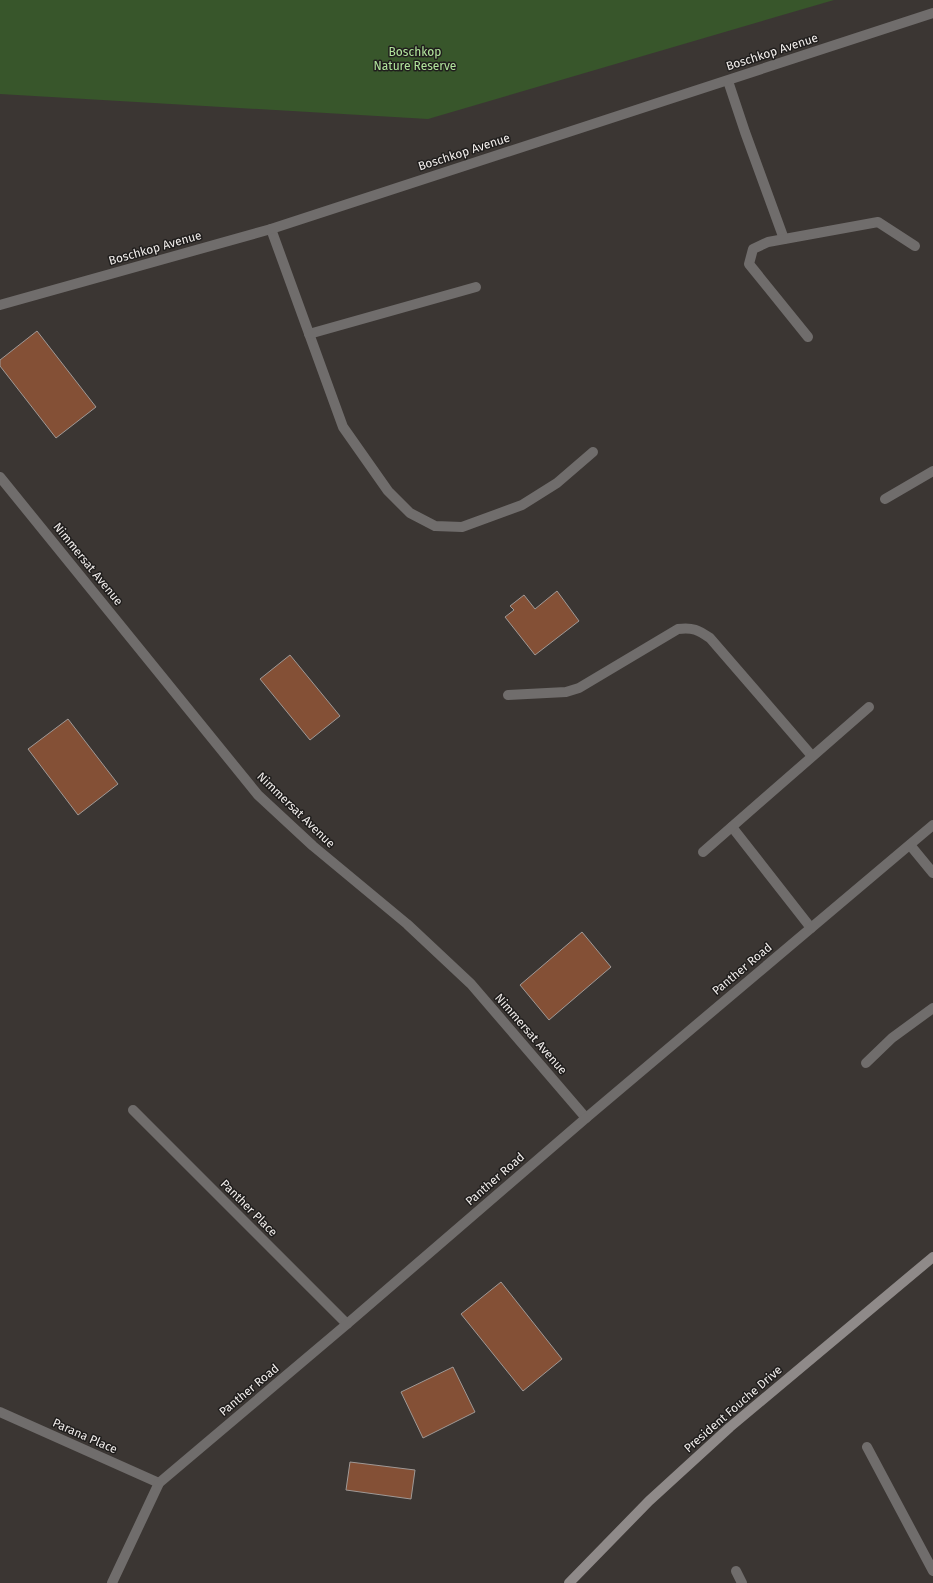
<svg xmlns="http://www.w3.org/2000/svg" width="933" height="1583" viewBox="0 0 933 1583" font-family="'Fira Sans',sans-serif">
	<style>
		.park { fill: #38562b }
		.building { fill: #845036; stroke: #a09996 }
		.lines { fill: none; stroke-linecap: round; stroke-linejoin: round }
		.street { stroke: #706d6c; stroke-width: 10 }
		.secondary { stroke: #8f8a89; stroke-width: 10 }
		.labels { text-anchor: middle; stroke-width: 3; stroke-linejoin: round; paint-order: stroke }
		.park-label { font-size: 12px; fill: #b1e49c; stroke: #201e1d }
		.street-label { font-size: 12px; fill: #f1edeb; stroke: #201e1d }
	</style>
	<rect width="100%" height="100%" fill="#3b3633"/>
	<path class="park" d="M0 0H834L428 119 0 94Z"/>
	<g class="building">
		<path d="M37 331 96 407 56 438 0 366V360Z"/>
		<path d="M557 591 579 621 535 655 505 617 514 610 510 606 524 595 535 609Z"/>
		<path d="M290 655 340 716 310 740 260 679Z"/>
		<path d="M68 719 118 784 78 815 28 749Z"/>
		<path d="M582 932 611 967 549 1020 520 985Z"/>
		<path d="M501 1282 562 1359 523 1391 461 1314Z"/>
		<path d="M453 1367 475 1412 423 1438 401 1392Z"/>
		<path d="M350 1462 415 1470 411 1499 346 1490Z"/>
	</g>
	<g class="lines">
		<g class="street">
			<path d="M728 81 745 132 784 239"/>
			<path d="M271 229 343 427 388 491 410 513 435 526 462 527 522 505 557 483 593 452"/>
			<path d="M0 305 271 229 933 13"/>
			<path d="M309 334 476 287"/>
			<path d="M808 337 749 264 753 249 768 242 878 222 915 246"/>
			<path d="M0 477 258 795 313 846 407 924 471 984 586 1118"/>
			<path d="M885 499 933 471"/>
			<path d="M508 695 566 692 579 688 678 629C693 627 698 630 710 638L812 756"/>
			<path d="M732 827 811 928"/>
			<path d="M910 845 933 873"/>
			<path d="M703 852 869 707"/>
			<path d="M866 1063 892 1038 933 1008"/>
			<path d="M133 1110 347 1324"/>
			<path d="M0 1412 159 1483"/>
			<path d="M867 1447 933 1571"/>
			<path d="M736 1571 742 1583"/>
			<path d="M112 1583 159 1483 347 1324 586 1118 933 825"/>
		</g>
		<path class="secondary" d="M569 1583 649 1501 730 1427 933 1257"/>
	</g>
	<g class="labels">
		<g class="park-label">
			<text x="415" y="56">Boschkop<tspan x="415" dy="14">Nature Reserve</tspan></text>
		</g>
		<g class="street-label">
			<text transform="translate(772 52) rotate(-18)" y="4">Boschkop Avenue</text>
			<text transform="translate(464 152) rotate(-18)" y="4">Boschkop Avenue</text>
			<text transform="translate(155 248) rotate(-16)" y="4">Boschkop Avenue</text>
			<text transform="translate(88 564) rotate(51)" y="4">Nimmersat Avenue</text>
			<text transform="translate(296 810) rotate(44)" y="4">Nimmersat Avenue</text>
			<text transform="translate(742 969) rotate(-40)" y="4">Panther Road</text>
			<text transform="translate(531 1034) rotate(49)" y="4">Nimmersat Avenue</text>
			<text transform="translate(495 1179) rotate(-41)" y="4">Panther Road</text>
			<text transform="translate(249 1208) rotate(45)" y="4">Panther Place</text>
			<text transform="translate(249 1390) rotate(-40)" y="4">Panther Road</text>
			<text transform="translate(733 1409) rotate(-41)" y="4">President Fouche Drive</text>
			<text transform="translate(85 1436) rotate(24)" y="4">Parana Place</text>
		</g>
	</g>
</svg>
